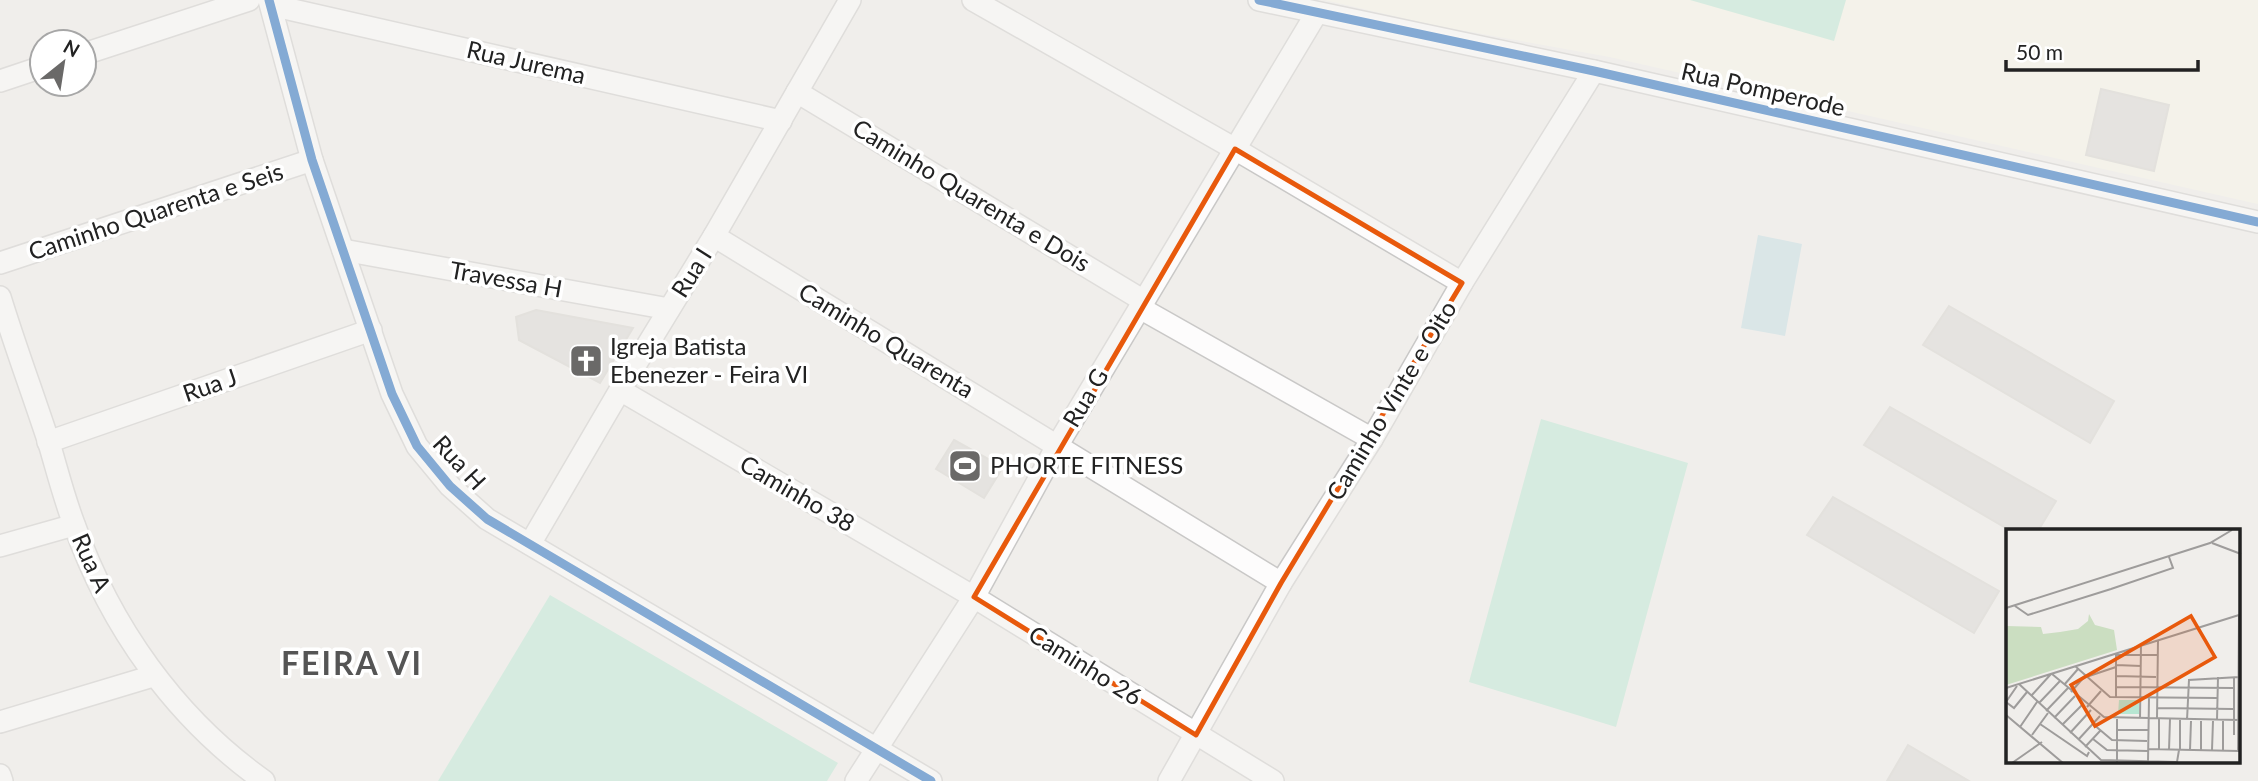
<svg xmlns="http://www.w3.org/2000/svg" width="2258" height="781" viewBox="0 0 2258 781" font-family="Lato,sans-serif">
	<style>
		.education { fill: #f8f7e8 }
		.pitch { fill: #b7e6d2 }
		.water { fill: #bfdbe3 }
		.building { fill: #d7d4d2; stroke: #d3d0cc; stroke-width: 2 }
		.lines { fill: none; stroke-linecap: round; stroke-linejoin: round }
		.minor-casing { stroke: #c9c8c7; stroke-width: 24 }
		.minor { stroke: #fdfcfc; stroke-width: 21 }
		.cycleway-casing { stroke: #fff; stroke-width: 13 }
		.cycleway { stroke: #0057b8; stroke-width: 9 }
		.marked { fill: none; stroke: #e8590c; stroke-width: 5; stroke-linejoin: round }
		.labels { text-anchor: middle; stroke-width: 7; stroke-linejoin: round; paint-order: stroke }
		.street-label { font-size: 24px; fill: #222; stroke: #fff }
		.poi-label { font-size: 24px; fill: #222; stroke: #fff; text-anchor: start }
		.district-label { font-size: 32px; font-weight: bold; letter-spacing: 2px; fill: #555; stroke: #fff }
		.inset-road { fill: none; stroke: #9e9c9b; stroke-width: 2 }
		.view { fill: #e8590c; fill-opacity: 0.15; stroke: #e8590c; stroke-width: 3.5 }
		.inset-edge { fill: none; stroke: #222; stroke-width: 3.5 }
	</style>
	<rect width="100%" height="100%" fill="#f0eeeb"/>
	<path class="education" d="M1325 0H2258V204L1610 57 1433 25Z"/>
	<g class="pitch">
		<path d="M1690 0H1846L1834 41Z"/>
		<path d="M1541 419 1688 463 1616 727 1469 682Z"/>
		<path d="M550 595 838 763 827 781H438Z"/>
	</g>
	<path class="water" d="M1758 235 1802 244 1785 336 1741 328Z"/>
	<g class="building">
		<path d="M2101 89 2169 105 2154 171 2086 155Z"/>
		<path d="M1949 306 2114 401 2090 443 1923 345Z"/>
		<path d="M536 310 633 328 600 383 519 340 516 317Z"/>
		<path d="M1890 407 2056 501 2038 531H2011L1864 445Z"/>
		<path d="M954 440 1003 467 984 498 936 469Z"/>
		<path d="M1833 497 1999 591 1974 633 1807 535Z"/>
		<path d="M1908 745 1969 781H1887Z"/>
	</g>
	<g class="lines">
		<defs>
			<g id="minor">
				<path d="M269 0 312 160 392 394 417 446 450 486 487 519 931 781"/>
				<path d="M973 0 1235 149 1462 283"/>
				<path d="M1259 0 1594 71 2258 222"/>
				<path d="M271 5 781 121"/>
				<path d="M84 54 249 0"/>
				<path d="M0 81 42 67"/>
				<path d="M797 92 1144 301"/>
				<path d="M714 236 1281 583"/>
				<path d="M343 250 669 309"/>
				<path d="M0 263 312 160"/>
				<path d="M0 297C15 346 33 394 49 443 57 470 64 498 74 524 110 626 175 718 264 781"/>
				<path d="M1140 308 1372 439"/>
				<path d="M620 390 974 597 1273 781"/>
				<path d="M48 442 371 330"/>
				<path d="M530 544 620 390 714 236 850 0"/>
				<path d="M0 546 74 525"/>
				<path d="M0 722 153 676"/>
				<path d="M0 775 2 781"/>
				<path d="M856 781 974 597 1057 446 1316 14"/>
				<path d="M1169 781 1281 583 1372 439 1462 283 1594 71"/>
			</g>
		</defs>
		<use href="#minor" class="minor-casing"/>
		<use href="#minor" class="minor"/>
		<defs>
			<g id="cycleway">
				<path d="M269 0 312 160 392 394 417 446 450 486 487 519 931 781"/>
				<path d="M1259 0 1594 71 2258 222"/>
			</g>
		</defs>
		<use href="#cycleway" class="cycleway-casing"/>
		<use href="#cycleway" class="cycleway"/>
	</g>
	<path d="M0 0H2258V781H0ZM1235 149 1462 283 1281 583 1196 735 974 597Z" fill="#f0eeeb" fill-opacity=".55" fill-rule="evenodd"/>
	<path class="marked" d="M1235 149 1462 283 1281 583 1196 735 974 597Z"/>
	<defs>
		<symbol id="church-square" viewBox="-11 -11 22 22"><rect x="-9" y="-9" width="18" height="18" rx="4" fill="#6a6968" stroke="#fff"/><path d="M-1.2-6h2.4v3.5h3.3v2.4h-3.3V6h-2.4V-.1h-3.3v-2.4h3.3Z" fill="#fff"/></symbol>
		<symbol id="stadium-square" viewBox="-11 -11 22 22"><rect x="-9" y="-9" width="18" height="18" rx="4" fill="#6a6968" stroke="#fff"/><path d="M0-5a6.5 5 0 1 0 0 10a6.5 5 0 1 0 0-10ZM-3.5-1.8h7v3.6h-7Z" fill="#fff"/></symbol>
	</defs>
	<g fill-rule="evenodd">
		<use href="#church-square" x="567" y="342" width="38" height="38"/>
		<use href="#stadium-square" x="946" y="447" width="38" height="38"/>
	</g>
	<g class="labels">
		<g class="street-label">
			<text transform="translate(526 63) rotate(13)" y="8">Rua Jurema</text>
			<text transform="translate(1763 90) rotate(13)" y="8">Rua Pomperode</text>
			<text transform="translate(971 196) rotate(31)" y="8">Caminho Quarenta e Dois</text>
			<text transform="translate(156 212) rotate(-18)" y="8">Caminho Quarenta e Seis</text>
			<text transform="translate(692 273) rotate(-58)" y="8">Rua I</text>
			<text transform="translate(506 280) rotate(10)" y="8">Travessa H</text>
			<text transform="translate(886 341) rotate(31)" y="8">Caminho Quarenta</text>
			<text transform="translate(210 386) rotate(-19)" y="8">Rua J</text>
			<text transform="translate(1086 398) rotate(-59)" y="8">Rua G</text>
			<text transform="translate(1392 401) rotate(-59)" y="8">Caminho Vinte e Oito</text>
			<text transform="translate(459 463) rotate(47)" y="8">Rua H</text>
			<text transform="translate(797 494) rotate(30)" y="8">Caminho 38</text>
			<text transform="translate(91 563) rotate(66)" y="8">Rua A</text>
			<text transform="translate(1085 666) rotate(32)" y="8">Caminho 26</text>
		</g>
		<g class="poi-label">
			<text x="610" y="355">Igreja Batista<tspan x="610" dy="28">Ebenezer - Feira VI</tspan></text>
			<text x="990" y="474">PHORTE FITNESS</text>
		</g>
		<g class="district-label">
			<text x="352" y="675">FEIRA VI</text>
		</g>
	</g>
	<g transform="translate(2006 529)">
		<rect width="234" height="234" fill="#f0eeeb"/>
		<path d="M83 85 89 96 108 101 111 121 0 156V97L35 98 37 105 54 103 72 100 82 92Z" fill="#cbdec1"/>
		<path d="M113 171H133V185H112Z" fill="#b7e6d2"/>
		<path class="inset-road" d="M206 14 235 25M9 77 22 86 105 60 167 39 163 28M0 79 204 14 226 1M110 126H151M110 136 135 137M69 137 104 168 211 169M46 145 98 188 233 191M110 147 150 148M80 148 110 138M228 148V206M13 155 95 231 171 233 173 221M58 156 72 140M11 157 0 173 8 179 21 163M110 158 227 159M0 159 233 86M65 163 79 147M25 167 45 145M110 169V124M33 174 54 152M81 178 95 162M151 179 227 180M40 182 62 159M0 186 57 234M48 189 69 167M151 189 152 111M134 190 135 116M181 191 183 151 233 148M211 191 212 148M34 195 81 227 83 223M87 195 106 211 141 212M56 196 77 175M14 198 31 173M112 201H142M64 204 85 181M26 206 42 184M87 210 101 221 142 222M72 211 94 187M79 218 94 202M142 220 232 222 233 86M153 221V190M163 221 164 190M174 221V191M184 221 185 192M195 221V192M206 221 207 192M217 221V192M111 233V190M142 233 143 169M6 234 36 213"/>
		<path class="view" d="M185 87 209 128 89 197 65 156Z"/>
		<rect width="234" height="234" class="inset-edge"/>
	</g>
	<g transform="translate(63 63) rotate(30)"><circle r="33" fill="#ffffff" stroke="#a7a7a7" stroke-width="2"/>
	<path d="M0-5L12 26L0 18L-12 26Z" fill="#6a6968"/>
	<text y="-10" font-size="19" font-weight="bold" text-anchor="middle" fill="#222222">N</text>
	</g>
	<path d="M2006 60v10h192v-10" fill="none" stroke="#222222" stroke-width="3.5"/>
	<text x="2016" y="60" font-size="21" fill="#222222" stroke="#ffffff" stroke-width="5" paint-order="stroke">50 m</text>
</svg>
